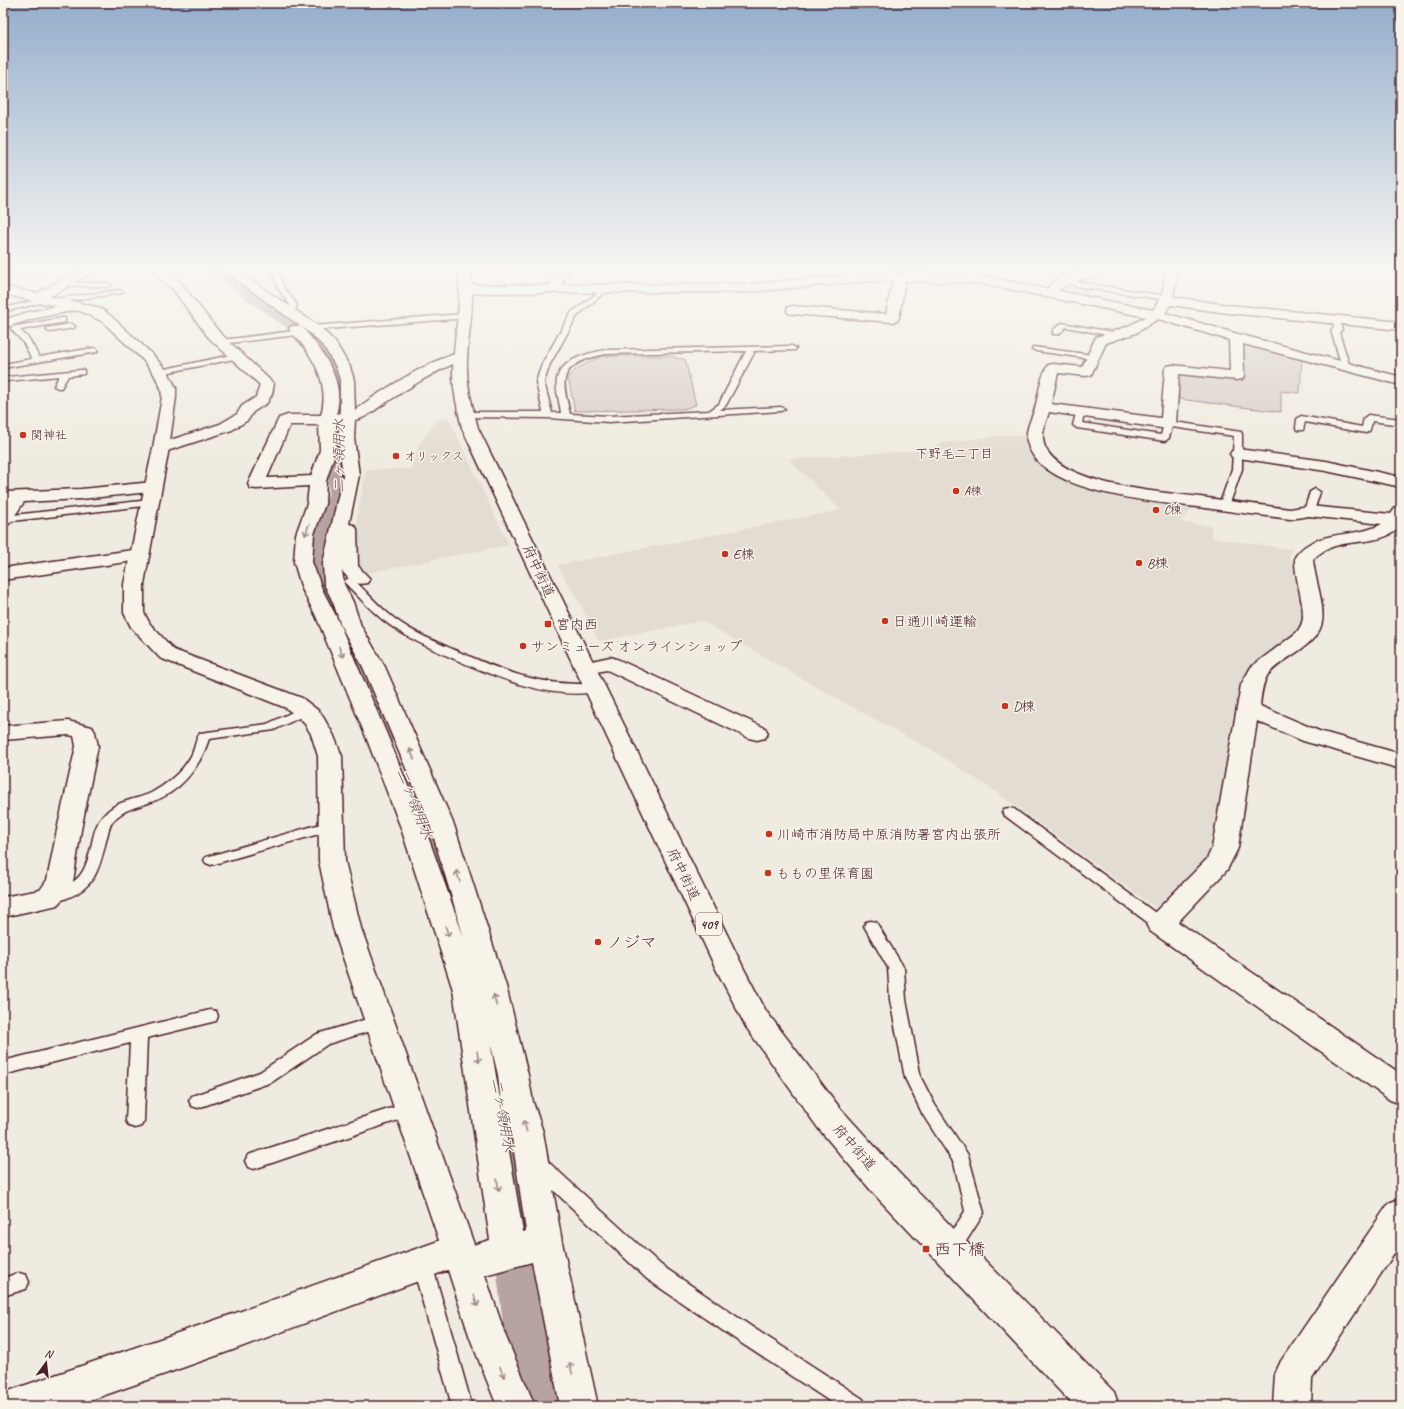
<svg xmlns="http://www.w3.org/2000/svg" width="1404" height="1409" viewBox="0 0 1404 1409" font-family="Caveat,'Klee One',sans-serif">
	<style>
		.built { fill: #e3dcd2 }
		.green { fill: #d8cdc6; stroke: #917678 }
		.lines { fill: none; stroke-linecap: round; stroke-linejoin: round }
		.river { fill: #b7a4a2; fill-rule: evenodd }
		.service-casing { stroke: #4a1f2b; stroke-width: 3 }
		.minor-casing { stroke: #4a1f2b; stroke-width: 3 }
		.tertiary-casing { stroke: #4a1f2b; stroke-width: 3 }
		.primary-casing { stroke: #4a1f2b; stroke-width: 3 }
		.trunk-casing { stroke: #4a1f2b; stroke-width: 3 }
		.motorway-casing { stroke: #4a1f2b; stroke-width: 3 }
		.service { fill: #f7f3e8; fill-rule: evenodd }
		.minor { fill: #f7f3e8; fill-rule: evenodd }
		.tertiary { fill: #f7f3e8; fill-rule: evenodd }
		.primary { fill: #f7f3e8; fill-rule: evenodd }
		.trunk { fill: #f7f3e8; fill-rule: evenodd }
		.motorway { fill: #f7f3e8; fill-rule: evenodd }
		.oneway { stroke: #a0898a }
		.poi-dot { fill: #c8321e; stroke: #f7f3e8; stroke-width: 1.5 }
		.labels { text-anchor: middle; stroke-width: 3; stroke-linejoin: round; paint-order: stroke }
		.far-poi-label { font-size: 12px; fill: #4a1f2b; stroke: #f7f3e8; text-anchor: start }
		.far-neighbourhood-label { font-size: 13px; fill: #4a1f2b; stroke: #f7f3e8 }
		.shield { fill: #f7f3e8; stroke: #7e5f64; stroke-width: 1 }
		.shield-label { font-size: 13px; font-weight: bold; fill: #4a1f2b }
		.poi-label { font-size: 14px; fill: #4a1f2b; stroke: #f7f3e8; text-anchor: start }
		.street-label { font-size: 14px; fill: #4a1f2b; stroke: #f7f3e8 }
		.water-label { font-size: 15px; font-style: italic; fill: #704e55; stroke: #f7f3e8 }
		.near-poi-label { font-size: 17px; fill: #4a1f2b; stroke: #f7f3e8; text-anchor: start }
	</style>
	<rect width="100%" height="100%" fill="#f0ebe0"/>
	<filter id="ink" filterUnits="userSpaceOnUse"><feTurbulence type="fractalNoise" baseFrequency=".025" numOctaves="2"/><feDisplacementMap in="SourceGraphic" scale="8" xChannelSelector="R" yChannelSelector="G"/><feConvolveMatrix kernelMatrix="1 2 1 2 8 2 1 2 1" color-interpolation-filters="sRGB"/></filter>
	<g filter="url(#ink)">
		<g class="built">
			<path d="M438 419H449L509 545 367 573 358 565 357 516 366 470 411 469 419 445Z"/>
			<path d="M1004 435 1029 436 1061 474 1198 505 1179 522 1211 526 1212 538 1291 549 1289 559 1297 562 1302 615 1301 622 1296 631 1287 640 1264 657 1255 665 1212 848 1207 858 1156 908 993 790 933 751 823 691 702 621 599 641 580 604 557 565 841 510 788 459 929 450 941 443Z"/>
		</g>
		<g class="green">
			<path d="M1065 284 1093 288 1082 298 1057 291Z"/>
			<path d="M1241 343 1302 357 1300 393 1281 391V412L1179 399 1177 374 1185 371 1246 378Z"/>
			<path d="M602 356H675V358L685 359 696 405 683 409 575 411 568 378 576 369Z"/>
		</g>
		<g class="lines">
			<g class="river">
				<path d="M206 268H229L317 328 334 346 350 378 352 443 357 492 344 535 334 556V572L404 732 398 740 385 744 372 740 366 732 302 572V556L314 535 329 492 326 443V378L312 349 301 338 209 272Z"/>
				<path d="M408 774 422 778 428 787 451 842 476 911 469 923 453 928 437 923 430 911 409 842 388 787 394 778Z"/>
				<path d="M482 984 499 989 506 1003 534 1134 577 1406H513L480 1134 458 1003 465 989Z"/>
			</g>
			<defs>
				<g id="service">
					<path d="M275 268 278 270 284 288 297 305 295 310 291 312 285 311 290 308V305L278 288 272 270Z"/>
					<path d="M1068 278 1077 282 1166 296 1169 298 1166 300 1075 286 1066 281V279Z"/>
					<path d="M63 282 109 283 112 285 109 287 61 285 60 284Z"/>
					<path d="M605 287 607 288V290L577 316 550 364 544 382 552 413H561C560 403 555 390 557 379 561 359 589 353 606 350L792 346 796 348 795 350 753 351 754 353 726 405 720 410 781 407 785 409 781 411 609 422 548 418 464 417 463 415 464 413 467 412H543L536 382 542 364 571 313ZM746 351 719 404 709 411 609 416 570 414C568 403 563 390 565 379 568 362 592 357 606 354Z"/>
					<path d="M120 290 123 292 122 293 53 303 50 301 53 299Z"/>
					<path d="M46 298 49 300 48 301 3 312V308Z"/>
					<path d="M464 314 468 316 467 318 313 330 309 328 313 326Z"/>
					<path d="M62 318H65V322L20 330 29 339 39 357 94 348 98 350 97 352 3 368V364L32 359 23 342 11 329 12 327Z"/>
					<path d="M1333 318H1336L1340 320 1342 330 1339 332 1350 367 1349 369H1343L1342 367 1331 330 1334 328Z"/>
					<path d="M1062 323 1118 333 1122 335 1118 337 1066 327 1059 334H1053V330Z"/>
					<path d="M71 324 75 326 74 328 50 332 46 330 47 328Z"/>
					<path d="M302 330H305V334L222 344 218 342 222 340Z"/>
					<path d="M1033 347 1093 355 1097 357 1093 359 1036 351 1032 349Z"/>
					<path d="M236 354 240 356 239 358 160 374 156 372 160 370Z"/>
					<path d="M81 370H84V374L68 376 61 388H58L54 386 59 376 7 381 3 379 7 377Z"/>
					<path d="M1077 410H1083L1084 412 1082 423 1161 435 1164 424 1168 421 1241 432 1242 434V469L1229 506 1224 509 1219 506 1232 469 1234 436 1172 427 1169 438 1165 441 1077 428 1073 425Z"/>
					<path d="M1368 415 1401 419V425L1372 421 1370 430 1366 433 1305 422 1303 430H1297L1296 428 1297 419 1301 416 1362 427 1364 418Z"/>
					<path d="M1315 489 1320 492 1314 511 1309 514 1306 513 1304 511 1310 492Z"/>
					<path d="M150 500 153 501 155 503 153 505 3 522 4 516Z"/>
					<path d="M349 578 353 579C367 592 379 607 395 619 414 633 436 642 457 651 508 673 538 686 595 684L599 685 601 688 599 691C554 702 493 676 452 658 430 648 407 638 387 623 372 612 359 597 345 583L344 581Z"/>
					<path d="M303 707 307 708 309 711 307 714 274 730 209 739C200 767 180 793 151 802 138 807 123 809 113 821 109 826 108 834 106 841 100 867 95 888 67 898 60 901 51 904 44 902L42 898 44 894C81 883 85 876 93 838 95 829 98 820 105 814 117 800 136 800 151 793 166 785 183 771 191 756 195 749 195 740 200 733L267 724Z"/>
					<path d="M1009 808 1014 809 1165 920 1167 924 1165 928 1160 929 1155 928 1004 815 1002 812 1004 809Z"/>
					<path d="M331 821 336 823 338 826 336 829 211 865 206 863 204 860 206 857Z"/>
					<path d="M871 921 876 922 904 968 906 1000 921 1078 935 1105 968 1155 984 1213 958 1254 951 1257 944 1254 942 1248 965 1211 954 1163 923 1115 905 1078 890 1000 888 968 864 926 866 922Z"/>
					<path d="M210 1010 216 1011 218 1016 216 1021 147 1038 144 1121 141 1126 135 1128 129 1126 126 1121 130 1043 3 1075V1061Z"/>
					<path d="M380 1015 386 1016 388 1021 386 1026 328 1044 272 1082 198 1108 192 1106 189 1101 192 1096 260 1072 317 1034Z"/>
					<path d="M410 1102 416 1104 419 1109 416 1114 254 1169 248 1167 245 1161 248 1155 254 1153Z"/>
					<path d="M539 1157 545 1159 661 1265 752 1327 863 1399 866 1406H837L738 1341 647 1279 533 1171 530 1165 533 1159Z"/>
					<path d="M422 1255 429 1258 432 1264 472 1406H452L412 1264 415 1258Z"/>
					<path d="M19 1273 26 1275 29 1282 26 1289 3 1296V1278Z"/>
				</g>
				<g id="minor">
					<path d="M83 268H97L95 271 42 301H34L32 298 34 295Z"/>
					<path d="M155 268H167L169 274 180 282 219 332 274 384 272 394 267 403 253 412 248 420 232 430 161 453 155 451 153 448 155 445 220 424 237 414 242 406 256 397 260 385 209 338 172 288 159 279Z"/>
					<path d="M220 268H233L320 327 335 342 350 367 354 380 355 411C369 397 448 349 465 353L467 356 465 359C436 370 410 387 384 404 374 410 367 418 355 420L354 438 359 475 349 524 354 525 357 529 358 566 370 579 367 583C354 586 350 580 342 571L344 584 353 602 361 626 385 667 454 825 506 986 528 1075 533 1102 543 1132 562 1242 598 1406H560L532 1262 485 1275 506 1337 535 1406H497L470 1338 448 1270 230 1351 74 1406H3V1401L6 1392 20 1387 230 1315 458 1234 470 1238 473 1245 490 1240 453 990 401 828 366 737 316 616 302 589 294 562 296 534 307 504 309 486 256 489 250 488 248 484 279 418 288 415H321C328 392 320 370 307 351 302 343 295 337 289 329L291 326H301C322 350 346 380 336 414L340 413V380L336 367 324 347 310 333ZM335 423H340L338 438 343 475 323 563 324 584 333 602 341 626 363 667 430 825 464 938 425 828 388 737 336 616 322 589 312 562 314 534 325 504 326 481 336 450ZM290 425H319L320 450 311 476 267 478ZM490 1041 498 1075 501 1102 511 1132 526 1231 523 1232Z"/>
					<path d="M271 268H283C280 273 277 274 271 273L269 270Z"/>
					<path d="M559 268H571L561 285 749 284 868 273H900L978 275 1046 289 1059 278 1091 268H1103L1101 274 1067 284 1058 291 1153 310 1162 295 1166 268H1178L1173 297 1228 305 1401 322V330L1228 313 1170 305 1165 313 1238 334 1401 377V385L1243 344 1244 376 1242 379 1237 380 1179 374 1176 424 1173 427 1168 429 1049 412C1045 424 1040 435 1045 447 1063 486 1163 492 1200 497 1230 501 1260 505 1290 509L1309 506 1391 514 1395 508 1401 507V526C1384 545 1354 539 1332 547 1325 549 1319 554 1313 559 1314 578 1327 609 1321 626 1314 648 1280 658 1267 676 1262 685 1261 696 1260 706L1319 731 1401 754V769L1303 741 1257 721 1238 848 1227 870 1178 922 1401 1074V1104L1390 1100 1150 931 1146 924 1150 917 1207 859 1212 848 1241 685 1251 667 1296 633C1300 628 1303 623 1303 616 1303 597 1294 577 1295 557 1315 528 1355 539 1382 524L1309 516 1290 519C1259 515 1228 511 1197 507 1155 502 1037 493 1027 441 1025 430 1032 418 1035 408 1039 394 1040 377 1048 365L1053 364 1082 367 1096 337 1126 327 1146 317 978 283 905 281 899 318 897 321 892 322 793 314 788 313 787 310 788 307 793 306 886 314 893 281H868L749 292 466 293 462 292 460 289 462 286 466 285H549ZM1158 319 1229 340 1230 371 1172 365 1167 366 1165 369 1161 418 1051 404 1058 373 1086 376 1091 375 1106 343 1136 333Z"/>
					<path d="M76 302 81 303 82 306 81 309 32 319 3 328V320L29 312Z"/>
					<path d="M1238 449 1326 461 1401 477V487L1326 471 1232 457 1230 454 1232 451Z"/>
					<path d="M153 482 159 483 161 487 159 491 81 499 24 502 9 524 3 525V507L7 502H3V492L81 489Z"/>
					<path d="M140 549 147 551 149 555 147 559 3 580V568Z"/>
					<path d="M610 657 617 659 765 728 768 733 765 738 757 740 749 738 607 670 585 674 578 672 574 668 578 664Z"/>
					<path d="M68 721 92 727 95 732 98 746 81 830 73 882 58 905 3 917V897L40 890 47 880 57 830 76 746 74 736 68 735 3 740V726Z"/>
					<path d="M1401 1198V1243L1312 1379 1311 1406H1273L1275 1374 1281 1361 1389 1203Z"/>
				</g>
				<g id="tertiary">
					<path d="M15 268H45L43 271 39 272 3 277V269Z"/>
					<path d="M3 286 92 306 103 310 112 317 153 355 168 372 176 388V397L169 448 144 584V613L150 624 174 650 302 698 320 712 333 734 342 756 345 861 361 928 481 1264 476 1276 464 1281 452 1276 447 1264 333 928 319 861 318 756 311 734 303 721 286 708 160 658 131 627 124 613V584L153 448 162 397 161 388 154 374 144 361 103 322 83 312 3 294Z"/>
				</g>
				<path id="primary" d="M1390 268H1401V273L1392 271Z"/>
				<path id="trunk" d="M458 268H470C476 299 468 330 467 361 466 384 472 405 478 428L744 969 766 1011 840 1108 898 1172 1114 1392 1119 1406H1074L874 1194 818 1128 746 1027 716 969 462 428C458 410 453 392 453 373 453 338 463 303 458 268Z"/>
				<path id="motorway" d="M3 268H17L15 271 3 273Z"/>
			</defs>
			<use href="#service" class="service-casing"/>
			<use href="#minor" class="minor-casing"/>
			<use href="#tertiary" class="tertiary-casing"/>
			<use href="#primary" class="primary-casing"/>
			<use href="#trunk" class="trunk-casing"/>
			<use href="#motorway" class="motorway-casing"/>
			<use href="#service" class="service"/>
			<use href="#minor" class="minor"/>
			<use href="#tertiary" class="tertiary"/>
			<use href="#primary" class="primary"/>
			<use href="#trunk" class="trunk"/>
			<use href="#motorway" class="motorway"/>
		</g>
		<defs><path id="oneway-shaft" d="M-6 0H5M1.5-3L5.5 0L1.5 3" fill="none" stroke-width="1.6" stroke-linecap="round" stroke-linejoin="round"/></defs>
		<g class="oneway">
			<use href="#oneway-shaft" transform="translate(307 530) rotate(109)"/>
			<use href="#oneway-shaft" transform="translate(341 652) rotate(68)"/>
			<use href="#oneway-shaft" transform="translate(412 754) rotate(-113)"/>
			<use href="#oneway-shaft" transform="translate(458 876) rotate(-107)"/>
			<use href="#oneway-shaft" transform="translate(447 931) rotate(72)"/>
			<use href="#oneway-shaft" transform="translate(495 1000) rotate(-103)"/>
			<use href="#oneway-shaft" transform="translate(478 1057) rotate(81)"/>
			<use href="#oneway-shaft" transform="translate(525 1126) rotate(-107)"/>
			<use href="#oneway-shaft" transform="translate(498 1185) rotate(81)"/>
			<use href="#oneway-shaft" transform="translate(476 1301) rotate(72)"/>
			<use href="#oneway-shaft" transform="translate(571 1368) rotate(-102)"/>
			<use href="#oneway-shaft" transform="translate(502 1372) rotate(68)"/>
		</g>
	</g>
	<linearGradient id="sky" x2="0" y2="1"><stop stop-color="#94aecc"/><stop offset="0.58" stop-color="#f8f6f1"/><stop offset="1" stop-color="#f8f6f1" stop-opacity="0"/></linearGradient>
	<rect width="1404" height="465" fill="url(#sky)"/>
	<g class="poi-dot">
		<circle cx="23" cy="435" r="4"/>
		<circle cx="396" cy="456" r="4"/>
		<circle cx="956" cy="491" r="4"/>
		<circle cx="1156" cy="510" r="4"/>
		<circle cx="725" cy="554" r="4"/>
		<circle cx="1139" cy="563" r="4"/>
		<circle cx="885" cy="621" r="4"/>
		<rect x="544" y="620" width="8" height="8" rx="2"/>
		<circle cx="523" cy="646" r="4"/>
		<circle cx="1005" cy="706" r="4"/>
		<circle cx="769" cy="834" r="4"/>
		<circle cx="768" cy="873" r="4"/>
		<circle cx="598" cy="942" r="4"/>
		<rect x="922" y="1245" width="8" height="8" rx="2"/>
	</g>
	<g class="labels">
		<g class="far-poi-label">
			<text x="31" y="439">関神社</text>
			<text x="404" y="460">オリックス</text>
			<text x="964" y="495">A棟</text>
			<text x="1164" y="514">C棟</text>
		</g>
		<g class="far-neighbourhood-label">
			<text x="954" y="458">下野毛二丁目</text>
		</g>
		<rect class="shield" x="696" y="913" width="26" height="22" rx="3"/>
		<g class="shield-label">
			<text x="709" y="929">409</text>
		</g>
		<g class="poi-label">
			<text x="733" y="559">E棟</text>
			<text x="1147" y="568">B棟</text>
			<text x="893" y="626">日通川崎運輸</text>
			<text x="556" y="629">宮内西</text>
			<text x="531" y="651">サンミューズ オンラインショップ</text>
			<text x="1013" y="711">D棟</text>
			<text x="777" y="839">川崎市消防局中原消防署宮内出張所</text>
			<text x="776" y="878">ももの里保育園</text>
		</g>
		<g class="street-label">
			<text transform="translate(539 571) rotate(65)" y="5">府中街道</text>
			<text transform="translate(684 874) rotate(64)" y="5">府中街道</text>
			<text transform="translate(855 1147) rotate(49)" y="5">府中街道</text>
		</g>
		<g class="water-label">
			<text transform="translate(339 456) rotate(-90)" y="5">二ヶ領用水</text>
			<text transform="translate(415 804) rotate(68)" y="5">二ヶ領用水</text>
			<text transform="translate(503 1115) rotate(80)" y="5">二ヶ領用水</text>
		</g>
		<g class="near-poi-label">
			<text x="606" y="948">ノジマ</text>
			<text x="934" y="1255">西下橋</text>
		</g>
	</g>
	<rect width="1404" height="1409" fill="none" stroke="#f7f3e8" stroke-width="16"/>
	<rect x="8" y="8" width="1388" height="1393" fill="none" stroke="#4a1f2b" stroke-width="1.5" filter="url(#ink)"/>
	<g transform="translate(46 1363) rotate(15)" stroke="#f7f3e8" stroke-width="3" paint-order="stroke">
	<path d="M0-3L7 15L0 10L-7 15Z" fill="#4a1f2b"/>
	<text y="-6" font-size="11" font-weight="bold" text-anchor="middle" fill="#4a1f2b">N</text>
	</g>
</svg>
